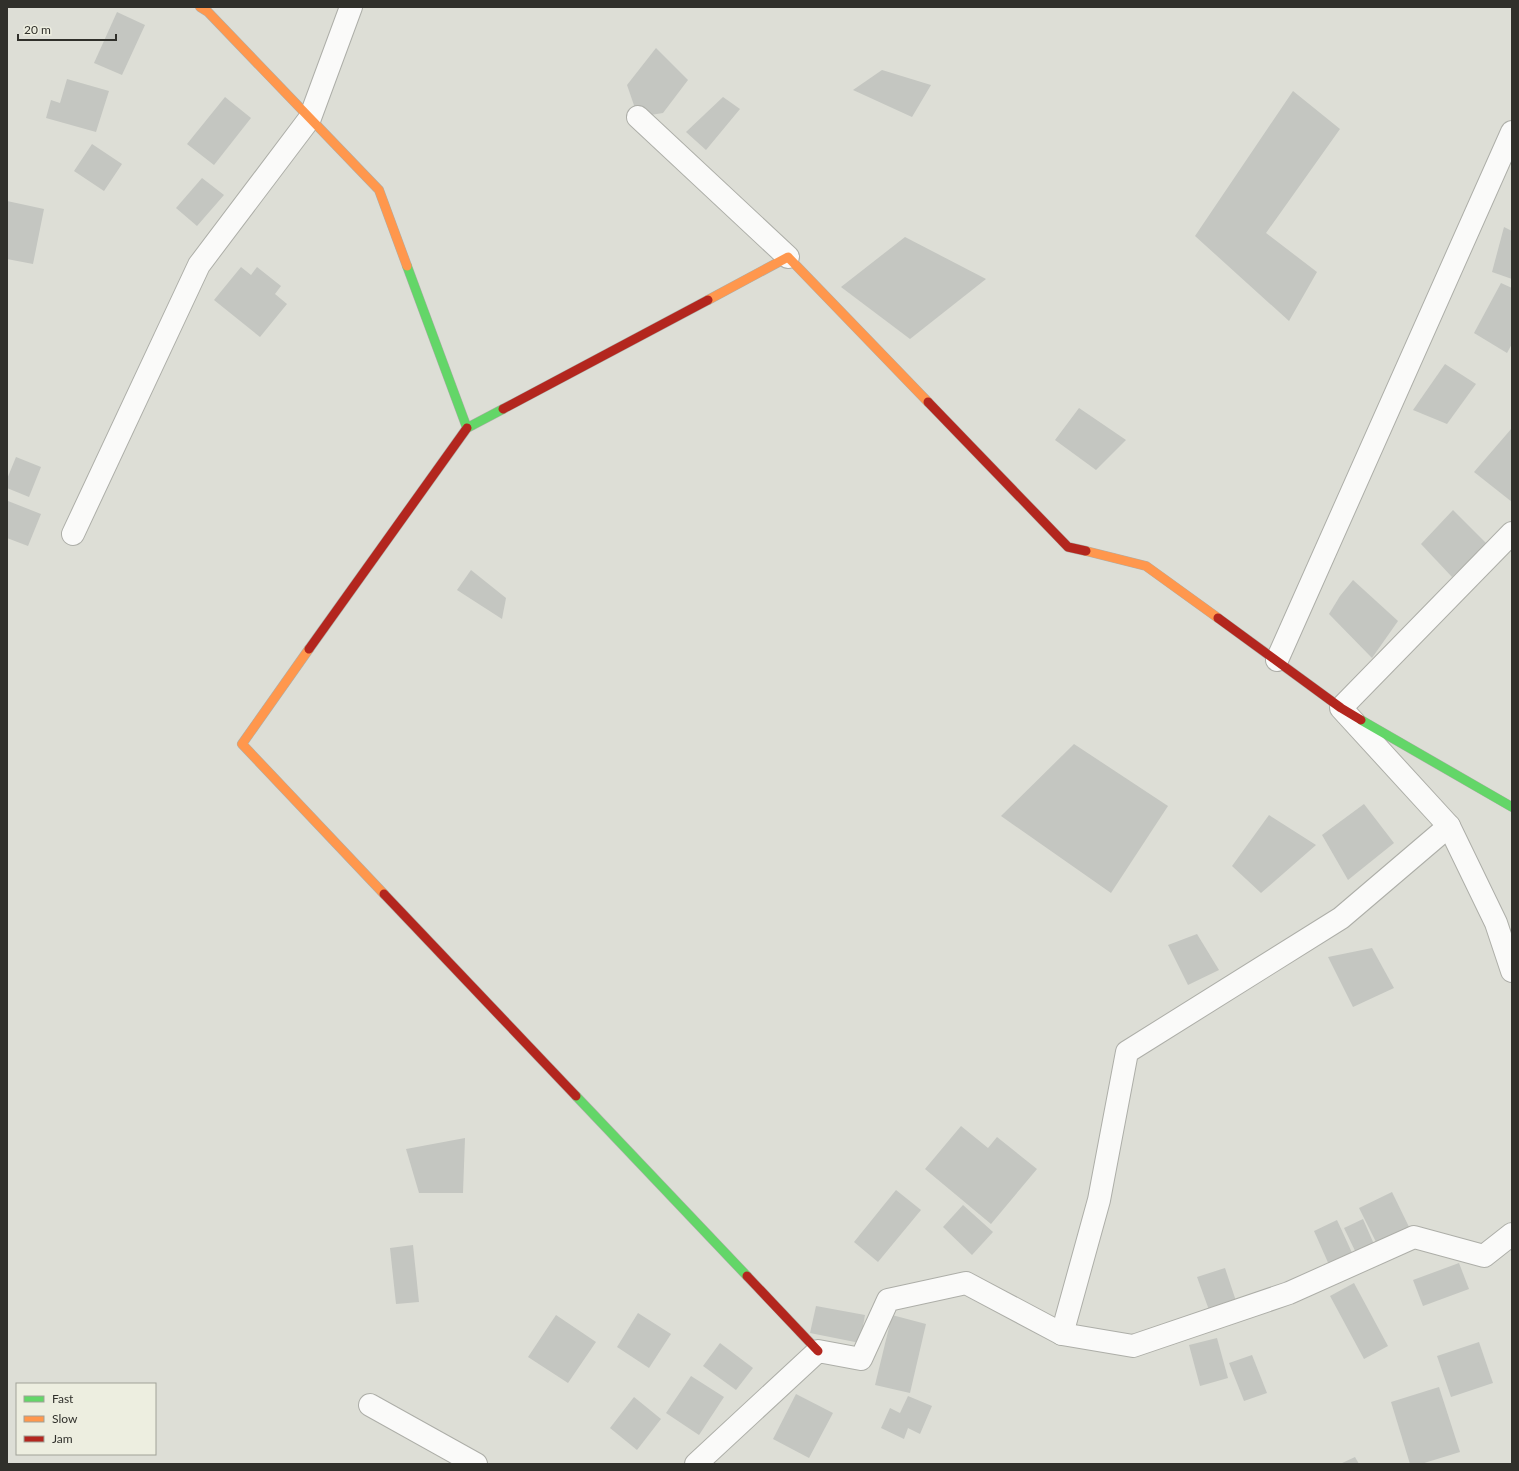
<svg xmlns="http://www.w3.org/2000/svg" width="1519" height="1471" viewBox="0 0 1519 1471" font-family="Lato,sans-serif">
	<style>
		.building { fill: #c4c6c1 }
		.lines { fill: none; stroke-linecap: round; stroke-linejoin: round }
		.street-casing { stroke: #adaea8; stroke-width: 24 }
		.fast-casing { stroke: #adaea8; stroke-width: 10 }
		.slow-casing { stroke: #adaea8; stroke-width: 10 }
		.jam-casing { stroke: #adaea8; stroke-width: 10 }
		.street { stroke: #fafaf9; stroke-width: 22 }
		.fast { stroke: #63d668; stroke-width: 9 }
		.slow { stroke: #ff974d; stroke-width: 9 }
		.jam { stroke: #b3261e; stroke-width: 9 }
	</style>
	<rect width="100%" height="100%" fill="#ddded6"/>
	<g class="building">
		<path d="M117 12 145 25 122 75 94 63Z"/>
		<path d="M656 48 688 80 663 113 638 117 627 85Z"/>
		<path d="M882 70 931 85 912 117 853 90Z"/>
		<path d="M67 79 109 91 96 132 46 118 51 100 60 103Z"/>
		<path d="M1293 91 1340 129 1266 233 1317 272 1289 321 1195 236Z"/>
		<path d="M225 97 251 118 214 165 187 144Z"/>
		<path d="M723 97 740 109 706 150 686 132Z"/>
		<path d="M92 144 122 164 104 191 74 171Z"/>
		<path d="M202 178 224 195 197 226 176 208Z"/>
		<path d="M7 201 44 209 33 264 7 259Z"/>
		<path d="M1504 227 1512 231V279L1492 272Z"/>
		<path d="M905 237 986 279 910 339 841 287Z"/>
		<path d="M241 267 251 275 257 267 281 286 275 294 287 304 260 337 214 300Z"/>
		<path d="M1501 283 1512 288V344L1507 353 1474 333Z"/>
		<path d="M1445 364 1476 384 1447 424 1413 410Z"/>
		<path d="M1079 408 1126 440 1096 470 1055 440Z"/>
		<path d="M1512 428V502L1474 472Z"/>
		<path d="M16 457 41 467 29 497 7 488V479Z"/>
		<path d="M8 501 41 514 28 546 7 538Z"/>
		<path d="M1453 510 1487 544 1452 577 1421 544Z"/>
		<path d="M471 570 506 598 502 619 457 590Z"/>
		<path d="M1353 580 1398 621 1372 658 1329 614 1340 596Z"/>
		<path d="M1074 744 1168 806 1111 893 1001 816Z"/>
		<path d="M1364 804 1394 843 1348 880 1322 835Z"/>
		<path d="M1269 815 1316 845 1261 893 1232 866Z"/>
		<path d="M1197 934 1219 970 1188 985 1168 945Z"/>
		<path d="M1372 948 1394 988 1353 1007 1328 957Z"/>
		<path d="M961 1126 988 1148 997 1137 1037 1169 991 1224 925 1169Z"/>
		<path d="M465 1138 463 1193H419L406 1149Z"/>
		<path d="M896 1190 921 1210 878 1262 854 1242Z"/>
		<path d="M1392 1192 1411 1231 1378 1246 1359 1208Z"/>
		<path d="M963 1205 993 1232 972 1255 943 1227Z"/>
		<path d="M1363 1219 1377 1251 1359 1259 1344 1228Z"/>
		<path d="M1337 1220 1354 1257 1330 1267 1314 1231Z"/>
		<path d="M413 1245 419 1302 396 1304 390 1248Z"/>
		<path d="M1459 1263 1469 1289 1423 1306 1413 1280Z"/>
		<path d="M1225 1268 1236 1301 1209 1310 1197 1277Z"/>
		<path d="M1354 1283 1388 1346 1364 1359 1330 1296Z"/>
		<path d="M816 1306 865 1315 860 1343 810 1333Z"/>
		<path d="M638 1313 671 1334 649 1368 617 1347Z"/>
		<path d="M556 1315 596 1342 568 1383 528 1357Z"/>
		<path d="M892 1315 926 1324 910 1393 875 1385Z"/>
		<path d="M1217 1338 1228 1378 1200 1386 1189 1345Z"/>
		<path d="M1479 1342 1493 1383 1451 1397 1437 1356Z"/>
		<path d="M720 1343 753 1368 736 1390 703 1366Z"/>
		<path d="M1252 1355 1267 1393 1244 1401 1229 1363Z"/>
		<path d="M691 1376 724 1397 699 1435 666 1413Z"/>
		<path d="M1439 1387 1460 1452 1421 1464H1410L1391 1402Z"/>
		<path d="M796 1394 833 1413 809 1458 773 1439Z"/>
		<path d="M908 1396 932 1406 920 1434 908 1428 904 1439 881 1428 890 1408 900 1413Z"/>
		<path d="M634 1397 661 1419 637 1450 610 1428Z"/>
		<path d="M1355 1457 1359 1464H1340Z"/>
	</g>
	<g class="lines">
		<defs>
			<g id="street">
				<path d="M638 117 788 257"/>
				<path d="M1512 533 1341 708 1449 826 1496 923 1512 971"/>
				<path d="M73 534 199 265 310 118 351 7"/>
				<path d="M1277 660 1512 132"/>
				<path d="M1062 1334 1099 1200 1127 1052 1341 918 1449 826"/>
				<path d="M370 1405 476 1464"/>
				<path d="M696 1464 818 1351 861 1359 888 1300 966 1283 1062 1334 1133 1346 1289 1293 1414 1237 1484 1256 1512 1234"/>
			</g>
			<g id="fast">
				<path d="M407 266 467 428 503 409"/>
				<path d="M1361 720 1512 807"/>
				<path d="M576 1096 747 1276"/>
			</g>
			<g id="slow">
				<path d="M200 7 208 12 379 190 407 266"/>
				<path d="M708 300 788 257 928 402"/>
				<path d="M1086 551 1146 566 1218 618"/>
				<path d="M309 649 242 744 384 894"/>
			</g>
			<g id="jam">
				<path d="M928 402 1068 547 1086 551"/>
				<path d="M503 409 708 300"/>
				<path d="M1218 618 1341 708 1361 720"/>
				<path d="M309 649 467 428"/>
				<path d="M384 894 576 1096"/>
				<path d="M747 1276 818 1351"/>
			</g>
		</defs>
		<use href="#street" class="street-casing"/>
		<use href="#fast" class="fast-casing"/>
		<use href="#slow" class="slow-casing"/>
		<use href="#jam" class="jam-casing"/>
		<use href="#street" class="street"/>
		<use href="#fast" class="fast"/>
		<use href="#slow" class="slow"/>
		<use href="#jam" class="jam"/>
	</g>
	<rect width="1519" height="1471" fill="none" stroke="#30302b" stroke-width="16"/>
	<rect x="16" y="1383" width="140" height="72" fill="#edeee0" stroke="#a1a298"/>
	<rect x="24" y="1396" width="20" height="6" fill="#63d668" stroke="#a1a298"/>
	<text x="52" y="1403" font-size="12" fill="#30302b">Fast</text>
	<rect x="24" y="1416" width="20" height="6" fill="#ff974d" stroke="#a1a298"/>
	<text x="52" y="1423" font-size="12" fill="#30302b">Slow</text>
	<rect x="24" y="1436" width="20" height="6" fill="#b3261e" stroke="#a1a298"/>
	<text x="52" y="1443" font-size="12" fill="#30302b">Jam</text>
	<path d="M18 34v6h98v-6" fill="none" stroke="#30302b" stroke-width="2"/>
	<text x="24" y="34" font-size="12" fill="#30302b" stroke="#edeee0" stroke-width="3" paint-order="stroke">20 m</text>
</svg>
